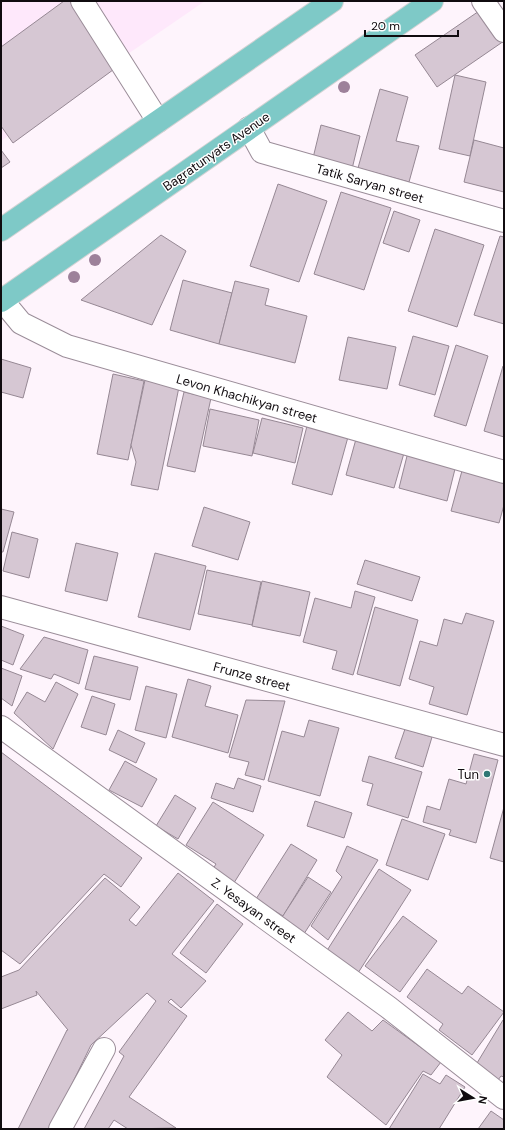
<svg xmlns="http://www.w3.org/2000/svg" width="505" height="1130" viewBox="0 0 505 1130" font-family="'DM Sans',sans-serif">
	<style>
		.built { fill: #fee8fb }
		.building { fill: #d6c7d3; stroke: #968894 }
		.lines { fill: none; stroke-linecap: round; stroke-linejoin: round }
		.minor-casing { stroke: #9b8d99; stroke-width: 24 }
		.major-casing { stroke: #d4d3d4; stroke-width: 24 }
		.minor { stroke: #fff; stroke-width: 22 }
		.major { stroke: #7ec9c7; stroke-width: 22 }
		.tree { fill: #9d819a }
		.poi-dot { fill: #2e7775; stroke: #fff; stroke-width: 1.5 }
		.labels { text-anchor: middle; stroke-width: 3; stroke-linejoin: round; paint-order: stroke }
		.street-label { font-size: 13px; fill: #100b0f; stroke: #fff }
		.poi-label { font-size: 13px; fill: #100b0f; stroke: #fff; text-anchor: end }
	</style>
	<rect width="100%" height="100%" fill="#fef4fc"/>
	<path class="built" d="M1 1H205L1 141Z"/>
	<g class="building">
		<path d="M64 1H70L117 67 13 143 1 126V47Z"/>
		<path d="M482 9 504 41 437 87 415 55Z"/>
		<path d="M455 75 486 82 470 156 439 149Z"/>
		<path d="M380 89 408 97 396 141 419 146 409 182 358 168Z"/>
		<path d="M321 125 360 136 352 169 313 158Z"/>
		<path d="M474 140 504 148V192L464 182Z"/>
		<path d="M1 150 10 162 1 168Z"/>
		<path d="M278 184 327 201 299 282 250 266Z"/>
		<path d="M341 192 391 208 364 290 314 274Z"/>
		<path d="M394 211 420 220 409 252 383 243Z"/>
		<path d="M435 229 484 245 457 327 408 311Z"/>
		<path d="M161 235 186 251 152 325 81 300Z"/>
		<path d="M500 236 504 237V324L474 315Z"/>
		<path d="M183 280 232 293 219 344 170 330Z"/>
		<path d="M235 281 269 289 265 305 307 316 295 363 219 344Z"/>
		<path d="M413 336 449 346 435 395 399 385Z"/>
		<path d="M348 337 396 347 387 389 339 380Z"/>
		<path d="M456 345 488 356 466 426 434 416Z"/>
		<path d="M1 359 31 368 23 398 1 392Z"/>
		<path d="M503 366H504V437L484 431Z"/>
		<path d="M113 374 144 381 128 460 97 454Z"/>
		<path d="M145 380 179 387 158 490 131 485 136 462 131 445Z"/>
		<path d="M184 392 211 398 195 472 167 466Z"/>
		<path d="M210 409 259 420 252 456 203 446Z"/>
		<path d="M262 418 303 428 295 463 253 453Z"/>
		<path d="M307 426 348 437 332 495 292 484Z"/>
		<path d="M356 439 404 453 394 488 346 475Z"/>
		<path d="M408 452 456 465 447 501 399 488Z"/>
		<path d="M463 467 504 478V505L499 523 451 511Z"/>
		<path d="M204 507 250 522 238 560 192 546Z"/>
		<path d="M1 509 14 512 3 552H1Z"/>
		<path d="M12 532 38 539 29 578 3 571Z"/>
		<path d="M76 543 118 553 107 601 65 591Z"/>
		<path d="M155 553 206 566 190 630 138 617Z"/>
		<path d="M365 560 420 577 412 601 357 584Z"/>
		<path d="M207 570 261 582 252 625 198 614Z"/>
		<path d="M262 581 310 592 300 636 252 626Z"/>
		<path d="M355 591 375 597 353 675 332 669 337 651 303 642 315 598 351 608Z"/>
		<path d="M375 607 418 620 400 686 357 674Z"/>
		<path d="M466 613 494 621 467 715 429 704 434 687 409 679 420 641 437 646 444 619 462 624Z"/>
		<path d="M1 626 24 635 13 665 1 660Z"/>
		<path d="M44 637 88 650 79 684 54 674 51 679 20 669Z"/>
		<path d="M94 656 138 667 130 700 85 689Z"/>
		<path d="M1 668 22 676 12 706 1 698Z"/>
		<path d="M188 679 211 686 205 706 238 715 228 753 172 737Z"/>
		<path d="M56 682 78 694 53 749 14 713 27 692 45 702Z"/>
		<path d="M146 686 177 694 166 738 135 730Z"/>
		<path d="M92 696 115 704 106 735 81 727Z"/>
		<path d="M246 700 285 701 264 780 245 775 249 762 229 757Z"/>
		<path d="M309 720 339 728 320 796 268 781 282 731 304 737Z"/>
		<path d="M405 729 432 737 423 767 395 758Z"/>
		<path d="M118 730 145 743 136 763 109 750Z"/>
		<path d="M1 752 142 858 121 887 104 874 20 964 1 950Z"/>
		<path d="M474 754 498 760 476 843 449 835 451 830 423 822 427 806 440 810 449 779 466 784Z"/>
		<path d="M369 756 422 772 408 818 367 805 373 784 362 781Z"/>
		<path d="M125 761 157 779 142 807 109 790Z"/>
		<path d="M238 778 261 786 253 812 211 798 216 783 234 789Z"/>
		<path d="M175 795 196 808 178 839 156 826Z"/>
		<path d="M315 801 352 813 344 838 307 826Z"/>
		<path d="M213 802 264 835 232 886 211 872 216 864 186 845Z"/>
		<path d="M504 807V862L490 858Z"/>
		<path d="M402 819 445 834 428 880 386 865Z"/>
		<path d="M291 844 317 860 283 916 256 899Z"/>
		<path d="M347 846 378 860 328 940 311 926 342 877 336 871Z"/>
		<path d="M379 869 411 890 358 973 326 952Z"/>
		<path d="M178 873 214 901 172 954 206 981 181 1008 171 999 168 1002 187 1016 129 1097 176 1128 128 1129 114 1120 108 1129H84L124 1056 119 1052 156 1001 147 993 91 1045 50 1129H18L67 1030H68L36 991 37 995 1 1009V977L19 970 105 878 140 907 129 920 136 926Z"/>
		<path d="M308 877 331 892 300 940 277 925Z"/>
		<path d="M217 904 243 924 206 973 180 953Z"/>
		<path d="M403 916 437 941 400 992 365 966Z"/>
		<path d="M427 969 462 994 468 986 504 1012 472 1055 439 1030 443 1024 407 997Z"/>
		<path d="M348 1012 372 1031 383 1020 441 1062 431 1075 423 1071 386 1125 327 1077 342 1055 325 1040Z"/>
		<path d="M503 1020 504 1021V1077L501 1076 498 1080 474 1068Z"/>
		<path d="M423 1074 440 1084 446 1075 465 1087 439 1129H389Z"/>
		<path d="M491 1111 504 1120V1129H478Z"/>
	</g>
	<g class="lines">
		<defs>
			<g id="minor">
				<path d="M82 1 158 121"/>
				<path d="M483 1 504 31"/>
				<path d="M249 128 262 152 504 221"/>
				<path d="M2 300 21 323 67 346 504 472"/>
				<path d="M1 607 504 745"/>
				<path d="M1 727 388 1007 504 1098"/>
				<path d="M60 1129 104 1049"/>
			</g>
			<g id="major">
				<path d="M1 230 332 1"/>
				<path d="M1 301 432 1"/>
			</g>
		</defs>
		<use href="#minor" class="minor-casing"/>
		<use href="#major" class="major-casing"/>
		<use href="#minor" class="minor"/>
		<use href="#major" class="major"/>
	</g>
	<g class="tree">
		<circle cx="344" cy="87" r="6"/>
		<circle cx="95" cy="260" r="6"/>
		<circle cx="74" cy="277" r="6"/>
	</g>
	<circle class="poi-dot" cx="487" cy="774" r="4"/>
	<g class="labels">
		<g class="street-label">
			<text transform="translate(216 151) rotate(-35)" y="5">Bagratunyats Avenue</text>
			<text transform="translate(370 183) rotate(16)" y="5">Tatik Saryan street</text>
			<text transform="translate(247 398) rotate(16)" y="5">Levon Khachikyan street</text>
			<text transform="translate(252 676) rotate(15)" y="5">Frunze street</text>
			<text transform="translate(254 910) rotate(36)" y="5">Z. Yesayan street</text>
		</g>
		<g class="poi-label">
			<text x="479" y="779">Tun</text>
		</g>
	</g>
	<rect width="505" height="1130" fill="none" stroke="#100b0f" stroke-width="4"/>
	<g transform="translate(473 1098) rotate(101)" stroke="#ffffff" stroke-width="3" paint-order="stroke">
	<path d="M0-3L7 15L0 10L-7 15Z" fill="#100b0f"/>
	<text y="-6" font-size="11" font-weight="bold" text-anchor="middle" fill="#100b0f">N</text>
	</g>
	<path d="M365 30v6h93v-6" fill="none" stroke="#100b0f" stroke-width="2"/>
	<text x="371" y="30" font-size="12" fill="#100b0f" stroke="#ffffff" stroke-width="3" paint-order="stroke">20 m</text>
</svg>
